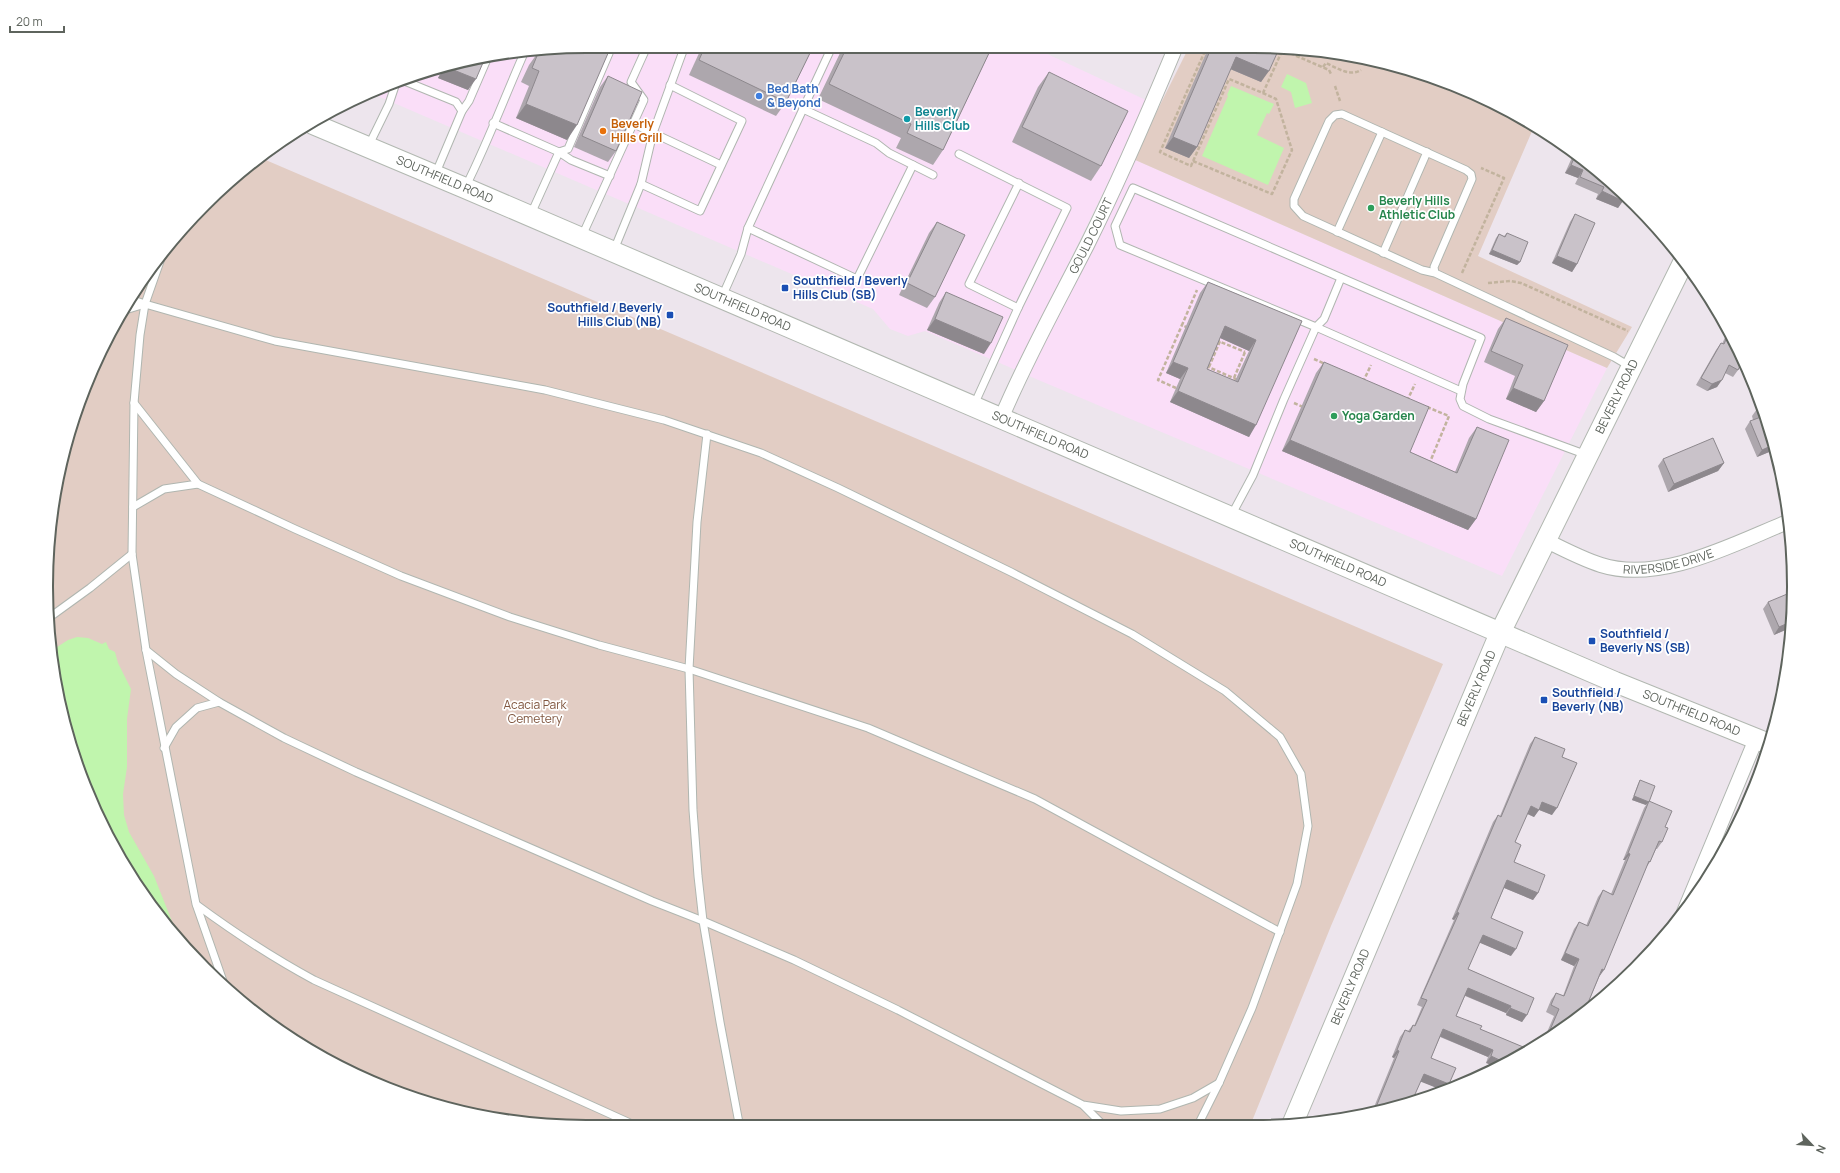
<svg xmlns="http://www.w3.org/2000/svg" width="1840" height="1173" viewBox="0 0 1840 1173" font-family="Manrope,sans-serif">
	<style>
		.commercial { fill: #fadef8 }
		.green { fill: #e2cdc4 }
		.water { fill: #c0f5ad }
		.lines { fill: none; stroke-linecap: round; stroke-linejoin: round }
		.lane-casing { stroke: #b0b6b0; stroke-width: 9 }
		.street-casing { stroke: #b0b6b0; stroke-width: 16 }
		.secondary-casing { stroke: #b2b8b1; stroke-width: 22 }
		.path { stroke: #c2b39e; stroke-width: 2.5; stroke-dasharray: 4 2; stroke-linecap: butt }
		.lane { stroke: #fff; stroke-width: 7 }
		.street { stroke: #fff; stroke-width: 14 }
		.secondary { stroke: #fff; stroke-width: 20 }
		.wall { fill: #ada7ad; fill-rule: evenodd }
		.shaded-wall { fill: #8d888d }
		.building { fill: #c9c2c9; stroke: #8d888d; fill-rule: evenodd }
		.shop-dot { fill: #3f7fe0; stroke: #fff; stroke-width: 1.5 }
		.culture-dot { fill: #0f9aa8; stroke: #fff; stroke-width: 1.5 }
		.food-dot { fill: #e8710a; stroke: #fff; stroke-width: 1.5 }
		.leisure-dot { fill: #2e9e5b; stroke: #fff; stroke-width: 1.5 }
		.transit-dot { fill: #1a4fb4; stroke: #fff; stroke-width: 1.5 }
		.labels { text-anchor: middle; stroke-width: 3.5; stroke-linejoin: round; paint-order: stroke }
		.shop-label { font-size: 12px; font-weight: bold; fill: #366cbe; stroke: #fff; text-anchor: start }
		.culture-label { font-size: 12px; font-weight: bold; fill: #0d838f; stroke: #fff; text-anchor: start }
		.food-label { font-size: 12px; font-weight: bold; fill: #c56008; stroke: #fff; text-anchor: start }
		.street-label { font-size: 12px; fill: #5e645d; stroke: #fff }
		.leisure-label { font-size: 12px; font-weight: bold; fill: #27864d; stroke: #fff; text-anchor: start }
		.transit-label { font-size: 12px; font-weight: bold; fill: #164399; stroke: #fff; text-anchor: start }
		.park-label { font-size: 12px; fill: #80563f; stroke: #fff }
		.rim { fill: none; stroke: #5e645d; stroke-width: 2 }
	</style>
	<rect width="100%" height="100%" fill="#ede5ed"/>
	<g class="commercial">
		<path d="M516 51H1041L1148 101 1016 370 925 331 908 336 890 329 873 309 373 94 413 75Z"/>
		<path d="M1133 159 1607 368 1502 576 1029 376Z"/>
	</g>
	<g class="green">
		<path d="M1187 51H1324L1461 87 1533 129 1478 256 1632 327 1607 368 1133 159Z"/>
		<path d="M261 158 1443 664 1331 926 1250 1126 516 1122 379 1086 257 1015 180 943 137 887 87 794 64 727 46 586 56 481 75 413 118 316 158 258 204 204Z"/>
	</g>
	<g class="water">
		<path d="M1287 74 1306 83 1312 103 1295 108 1291 92 1281 87Z"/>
		<path d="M1231 86 1274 104 1269 114 1267 113 1257 135 1284 148 1268 185 1202 156 1228 96 1227 95Z"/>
		<path d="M77 637 88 638 102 644 106 642 109 649 115 652 118 663 131 689 127 719V767L123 794 124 815 129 832 154 876 181 944 137 887 87 794 64 727 54 649 68 640Z"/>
	</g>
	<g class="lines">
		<defs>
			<g id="lane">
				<path d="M402 80 456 102 462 111 435 175"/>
				<path d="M803 109 830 51"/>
				<path d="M462 111 469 101 488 57"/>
				<path d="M493 123 559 152 568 149 610 51"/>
				<path d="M634 124 721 165"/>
				<path d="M368 147 389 104 396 83"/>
				<path d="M959 154 1067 208 1018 308 974 405"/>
				<path d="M641 184 700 211 742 121 670 85"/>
				<path d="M466 186C488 142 505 96 525 51"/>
				<path d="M531 214 559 152 571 160 610 176"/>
				<path d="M748 228 857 279 913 165"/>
				<path d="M1337 232 1382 132"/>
				<path d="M582 236 644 100 631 82 645 51"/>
				<path d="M614 250 641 184 653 133 683 51"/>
				<path d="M1383 253 1427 152"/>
				<path d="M1435 273 1434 267 1472 179 1471 174 1466 170 1342 114 1335 115 1329 121 1294 199V206L1303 216 1422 270 1435 273 1614 357 1631 367"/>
				<path d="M1341 278 1324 319 1316 327 1461 391"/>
				<path d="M722 297 741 254 748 228 803 109 876 143 889 153 933 175"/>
				<path d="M130 299 145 304"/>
				<path d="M1018 308 969 284 1019 183"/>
				<path d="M122 311 145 304 164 250"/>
				<path d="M134 403 198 484 295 529 401 576 510 617 599 645 689 669 868 728 1035 799 1280 932"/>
				<path d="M707 434 697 522 689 669 693 810 698 876 703 921 720 1022 739 1123"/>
				<path d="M133 507 164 489 198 484"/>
				<path d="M1231 516 1253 475 1284 399 1316 327 1120 245 1115 226 1133 188 1481 338 1463 384 1460 399 1463 406 1489 419 1587 455"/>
				<path d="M50 617 90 588 132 554"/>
				<path d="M146 650 176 674 219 702 284 738 356 772 652 901 703 921 794 960 898 1010 1083 1105 1121 1111 1160 1109 1193 1098 1219 1083"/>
				<path d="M164 748 176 727 197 708 219 702"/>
				<path d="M197 905C235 933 273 958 314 980L630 1123"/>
				<path d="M224 984 196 904 146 650 132 554 134 403 140 335 145 304 275 341 545 390 664 420 761 453 838 488 1011 572 1132 634 1225 691 1280 737 1301 774 1308 826 1297 884 1252 1008 1219 1083 1198 1125"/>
				<path d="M1084 1106 1103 1125"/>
			</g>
			<g id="street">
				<path id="s1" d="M1001 419C1026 359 1058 302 1087 245 1119 181 1147 116 1174 51"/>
				<path id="s2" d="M1545 540C1563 549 1582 559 1601 565 1661 584 1735 543 1790 521"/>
				<path d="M1684 912 1756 739"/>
			</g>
			<g id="secondary">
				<path id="s3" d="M313 124 465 188 1615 682 1769 744"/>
				<path id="s4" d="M1292 1125 1500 633 1683 263"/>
			</g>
		</defs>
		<use href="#lane" class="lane-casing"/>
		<use href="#street" class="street-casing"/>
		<use href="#secondary" class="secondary-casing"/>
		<g class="path">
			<path d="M1205 51 1160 152 1191 166 1229 79 1263 93 1282 51"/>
			<path d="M1285 51 1329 70 1331 74"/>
			<path d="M1323 67 1326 63C1337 68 1350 77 1361 70"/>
			<path d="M1335 86 1340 101"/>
			<path d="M1193 161 1272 194 1292 150 1276 99 1263 93"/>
			<path d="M1462 273 1504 178 1481 168"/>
			<path d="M1488 283 1510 281 1521 283 1628 331"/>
			<path d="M1188 328 1182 325 1197 290"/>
			<path d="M1216 340 1245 352"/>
			<path d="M1314 359 1325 364"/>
			<path d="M1206 366 1238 380"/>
			<path d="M1209 367 1220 341"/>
			<path d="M1234 378 1245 352"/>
			<path d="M1363 382 1371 365"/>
			<path d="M1176 388 1158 380 1182 325"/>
			<path d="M1407 401 1415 384"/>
			<path d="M1294 403 1305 408"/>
			<path d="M1427 407 1449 416 1430 462"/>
		</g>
		<use href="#lane" class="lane"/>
		<use href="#street" class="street"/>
		<use href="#secondary" class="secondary"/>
	</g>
	<g class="wall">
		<path d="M539 51 544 53 545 51H609L567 140 516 118 529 86 521 82 529 65Z"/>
		<path d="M700 51H811L786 102 776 116 689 75Z"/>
		<path d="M841 51H990L943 150 933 165 896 148 901 138 818 99Z"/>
		<path d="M1207 51H1278L1261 82 1230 69 1197 147 1189 158 1165 148Z"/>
		<path d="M485 58 468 90 438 78 441 71 436 69Z"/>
		<path d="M1049 72 1101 166 1091 181 1012 142 1038 87Z"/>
		<path d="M608 76 616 151 608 162 574 147 600 87Z"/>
		<path d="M1574 153 1583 158 1625 197 1618 208 1596 199 1598 194 1575 184 1578 178 1565 173Z"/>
		<path d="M1575 214 1577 264 1572 272 1552 263 1570 222Z"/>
		<path d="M937 222 935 297 927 308 899 295 929 233Z"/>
		<path d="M1507 233 1520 262 1517 265 1489 254 1496 238 1499 234 1504 236Z"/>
		<path d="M1208 282 1302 321 1249 437 1170 402 1180 379 1166 373 1200 293ZM1220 338 1249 351 1235 381 1207 369Z"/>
		<path d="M946 292 984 354 927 330 939 303Z"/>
		<path d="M1506 318 1544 401 1536 412 1506 399 1515 376 1484 362 1498 329Z"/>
		<path d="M1728 331 1742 362 1738 370 1733 377 1725 373 1717 387 1707 391 1696 385 1716 350 1721 343 1722 344Z"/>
		<path d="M1324 362 1410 452 1455 472 1469 438 1477 427 1476 519 1468 530 1282 451 1316 373Z"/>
		<path d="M1757 409 1774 450 1757 457 1745 429 1750 421 1753 420 1752 416Z"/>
		<path d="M1663 459 1724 463 1718 471 1668 492 1658 466Z"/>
		<path d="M1768 602 1793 622 1792 627 1774 635 1763 609Z"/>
		<path d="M1535 737 1562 757 1552 815 1539 810 1534 817 1527 814 1515 842 1514 862 1538 893 1533 900 1504 888 1491 918 1511 956 1479 942 1468 969 1534 998 1522 1022 1506 1015V1013L1465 996 1456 1016 1480 1029 1528 1049 1486 1063 1488 1057 1440 1037 1431 1058 1449 1084 1446 1089 1442 1090 1421 1081 1394 1109 1372 1112 1394 1058 1392 1057 1400 1037 1405 1030 1408 1031 1413 1025 1414 1026 1422 1007 1417 1005 1454 920 1452 919 1493 822 1498 815 1500 816 1530 744Z"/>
		<path d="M1640 780 1646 805 1632 800 1638 784Z"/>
		<path d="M1649 801 1665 827 1662 842 1657 849H1656L1650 862 1645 869 1583 1015 1544 1039 1554 1016 1546 1012 1551 1000 1556 993 1563 996 1574 966 1561 960 1574 929 1579 922 1586 926 1598 897 1603 890 1611 894 1625 860H1623L1644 808Z"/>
	</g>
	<g class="shaded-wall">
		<path d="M1236 57 1269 71 1261 82 1228 68Z"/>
		<path d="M446 67 476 79 468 90 438 78Z"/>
		<path d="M443 68 441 71 436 69Z"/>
		<path d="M526 104 577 125 567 140 516 118Z"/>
		<path d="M1173 137 1197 147 1189 158 1165 148Z"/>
		<path d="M1571 165 1583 170 1578 178 1565 173Z"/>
		<path d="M1602 191 1623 201 1618 208 1596 199Z"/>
		<path d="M1492 250 1520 262 1517 265 1489 254Z"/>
		<path d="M1557 256 1577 264 1572 272 1552 263Z"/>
		<path d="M935 319 991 343 984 354 927 330Z"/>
		<path d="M1225 326 1256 340 1249 351 1218 337Z"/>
		<path d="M1173 362 1188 368 1180 379 1166 373Z"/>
		<path d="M1722 380 1717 387 1707 391 1712 384Z"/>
		<path d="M1513 388 1544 401 1536 412 1506 399Z"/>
		<path d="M1178 391 1256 425 1249 437 1170 402Z"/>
		<path d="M1290 440 1476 519 1468 530 1282 451Z"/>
		<path d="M1773 445 1774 450 1757 457 1762 450Z"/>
		<path d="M1724 463 1718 471 1668 492 1674 484Z"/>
		<path d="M1793 621 1792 627 1774 635 1779 627Z"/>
		<path d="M1634 796 1649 802 1646 805 1632 800Z"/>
		<path d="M1542 802 1557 808 1552 815 1537 809Z"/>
		<path d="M1531 806 1539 810 1534 817 1526 813Z"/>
		<path d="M1628 853 1630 854 1625 860H1623Z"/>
		<path d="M1507 880 1538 893 1533 900 1502 887Z"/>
		<path d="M1457 912 1459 913 1454 920 1452 919Z"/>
		<path d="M1483 935 1516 949 1511 956 1478 942Z"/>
		<path d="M1565 953 1579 959 1574 966 1561 960Z"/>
		<path d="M1602 969 1604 970 1599 977Z"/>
		<path d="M1468 988 1511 1006 1506 1013 1464 995Z"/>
		<path d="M1510 1008 1527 1015 1522 1022 1506 1015Z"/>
		<path d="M1443 1029 1493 1050 1488 1057 1439 1036Z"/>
		<path d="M1397 1050 1399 1051 1394 1058 1392 1057Z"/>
		<path d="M1491 1056 1506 1063 1498 1068 1486 1063Z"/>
		<path d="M1424 1074 1449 1084 1446 1089 1442 1090 1419 1081Z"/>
	</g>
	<g class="building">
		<path d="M539 51 548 54 549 51H609L577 125 526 104 539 71 532 68Z"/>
		<path d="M703 51H811L786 102 699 60Z"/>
		<path d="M845 51H990L943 150 907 133 911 124 829 84Z"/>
		<path d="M1210 51H1278L1269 71 1236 57 1197 147 1173 137Z"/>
		<path d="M485 58 476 79 446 67Z"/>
		<path d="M1049 72 1128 111 1101 166 1022 127Z"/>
		<path d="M608 76 642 92 616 151 582 136Z"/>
		<path d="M1576 154 1583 158 1625 197 1623 201 1602 191 1604 187 1580 177 1583 170 1571 165Z"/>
		<path d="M1575 214 1595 223 1577 264 1557 256Z"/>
		<path d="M937 222 965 235 935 297 907 283Z"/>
		<path d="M1507 233 1528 242 1520 262 1492 250 1499 234 1505 237Z"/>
		<path d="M1208 282 1302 321 1256 425 1178 391 1188 368 1173 362ZM1225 326 1256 340 1238 382 1207 369Z"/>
		<path d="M946 292 1003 317 991 343 935 319Z"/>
		<path d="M1506 318 1568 345 1544 401 1513 388 1523 365 1491 351Z"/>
		<path d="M1729 333 1742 362 1738 370 1729 365 1722 380 1712 384 1701 378 1721 343 1724 344Z"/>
		<path d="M1324 362 1429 407 1410 452 1457 473 1477 427 1509 440 1476 519 1290 440Z"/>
		<path d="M1762 407 1765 413 1773 445 1762 450 1750 421 1761 417 1757 409Z"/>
		<path d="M1713 438 1724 463 1674 484 1663 459Z"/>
		<path d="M1792 592 1793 621 1779 627 1768 602Z"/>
		<path d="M1535 737 1565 749 1562 757 1577 763 1557 808 1542 802 1539 810 1531 806 1515 842 1521 845 1514 862 1545 875 1538 893 1507 880 1491 918 1523 932 1516 949 1483 935 1468 969 1534 998 1527 1015 1510 1008 1511 1006 1468 988 1456 1016 1482 1026 1480 1029 1528 1049 1506 1063 1491 1056 1493 1050 1443 1029 1431 1058 1456 1068 1449 1084 1424 1074 1412 1101 1399 1107 1398 1106V1107L1394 1109 1374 1112 1399 1051 1397 1050 1405 1030 1410 1032 1413 1025 1415 1026 1427 1000 1421 998 1459 913 1457 912 1498 815 1501 817Z"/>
		<path d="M1640 780 1655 786 1649 802 1634 796Z"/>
		<path d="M1649 801 1672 811 1665 827 1668 828 1662 842 1659 841 1650 862 1649 861 1604 970 1602 969 1583 1015 1547 1037 1559 1009 1551 1005 1556 993 1564 996 1579 959 1565 953 1579 922 1588 926 1603 890 1613 895 1630 854 1628 853Z"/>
	</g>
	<circle class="shop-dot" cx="759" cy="96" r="4"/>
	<circle class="culture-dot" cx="907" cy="119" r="4"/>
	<circle class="food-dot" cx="603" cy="131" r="4"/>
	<g class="leisure-dot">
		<circle cx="1371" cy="208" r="4"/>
		<circle cx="1334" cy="416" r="4"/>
	</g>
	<g class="transit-dot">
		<rect x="781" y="284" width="8" height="8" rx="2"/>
		<rect x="666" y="311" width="8" height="8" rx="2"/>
		<rect x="1588" y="637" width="8" height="8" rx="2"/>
		<rect x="1540" y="696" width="8" height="8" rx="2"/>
	</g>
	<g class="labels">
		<g class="shop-label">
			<text x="767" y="93">Bed Bath<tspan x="767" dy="14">&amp; Beyond</tspan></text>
		</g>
		<g class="culture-label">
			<text x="915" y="116">Beverly<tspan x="915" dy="14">Hills Club</tspan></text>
		</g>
		<g class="food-label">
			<text x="611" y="128">Beverly<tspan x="611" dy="14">Hills Grill</tspan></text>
		</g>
		<g class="street-label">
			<text dy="4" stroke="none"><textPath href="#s3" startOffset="143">SOUTHFIELD ROAD</textPath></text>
			<text dy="4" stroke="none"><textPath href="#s1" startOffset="204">GOULD COURT</textPath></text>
			<text dy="4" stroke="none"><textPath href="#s3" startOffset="467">SOUTHFIELD ROAD</textPath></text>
			<text dy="4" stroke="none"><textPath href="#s4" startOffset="798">BEVERLY ROAD</textPath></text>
			<text dy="4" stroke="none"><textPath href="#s3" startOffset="791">SOUTHFIELD ROAD</textPath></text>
			<text dy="4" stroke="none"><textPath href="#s2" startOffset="130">RIVERSIDE DRIVE</textPath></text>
			<text dy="4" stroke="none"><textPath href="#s3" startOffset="1115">SOUTHFIELD ROAD</textPath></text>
			<text dy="4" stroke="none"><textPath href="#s4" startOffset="474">BEVERLY ROAD</textPath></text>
			<text dy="4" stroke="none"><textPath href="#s3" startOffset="1499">SOUTHFIELD ROAD</textPath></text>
			<text dy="4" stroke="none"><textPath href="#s4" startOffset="150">BEVERLY ROAD</textPath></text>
		</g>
		<g class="leisure-label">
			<text x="1379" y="205">Beverly Hills<tspan x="1379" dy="14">Athletic Club</tspan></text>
			<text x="1342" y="420">Yoga Garden</text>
		</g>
		<g class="transit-label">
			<text x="793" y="285">Southfield / Beverly<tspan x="793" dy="14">Hills Club (SB)</tspan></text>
			<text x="662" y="312" text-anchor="end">Southfield / Beverly<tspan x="662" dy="14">Hills Club (NB)</tspan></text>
			<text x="1600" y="638">Southfield /<tspan x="1600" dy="14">Beverly NS (SB)</tspan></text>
			<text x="1552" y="697">Southfield /<tspan x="1552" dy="14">Beverly (NB)</tspan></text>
		</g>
		<g class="park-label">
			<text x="535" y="709">Acacia Park<tspan x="535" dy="14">Cemetery</tspan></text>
		</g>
	</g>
	<path d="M0 0H1840V1173H0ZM586 53H1254A533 533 0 0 1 1787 586V587A533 533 0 0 1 1254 1120H586A533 533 0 0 1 53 587V586A533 533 0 0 1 586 53Z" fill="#fff" fill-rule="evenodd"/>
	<path class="rim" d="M586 53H1254A533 533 0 0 1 1787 586V587A533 533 0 0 1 1254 1120H586A533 533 0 0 1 53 587V586A533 533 0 0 1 586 53Z"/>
	<g transform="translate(1812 1145) rotate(115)" stroke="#ffffff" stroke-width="3" paint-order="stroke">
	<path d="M0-3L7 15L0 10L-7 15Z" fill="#5e645d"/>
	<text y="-6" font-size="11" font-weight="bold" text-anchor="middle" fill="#5e645d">N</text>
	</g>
	<path d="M10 26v6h54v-6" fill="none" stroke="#5e645d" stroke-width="2"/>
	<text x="16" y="26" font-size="12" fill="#5e645d" stroke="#ffffff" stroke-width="3" paint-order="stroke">20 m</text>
</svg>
